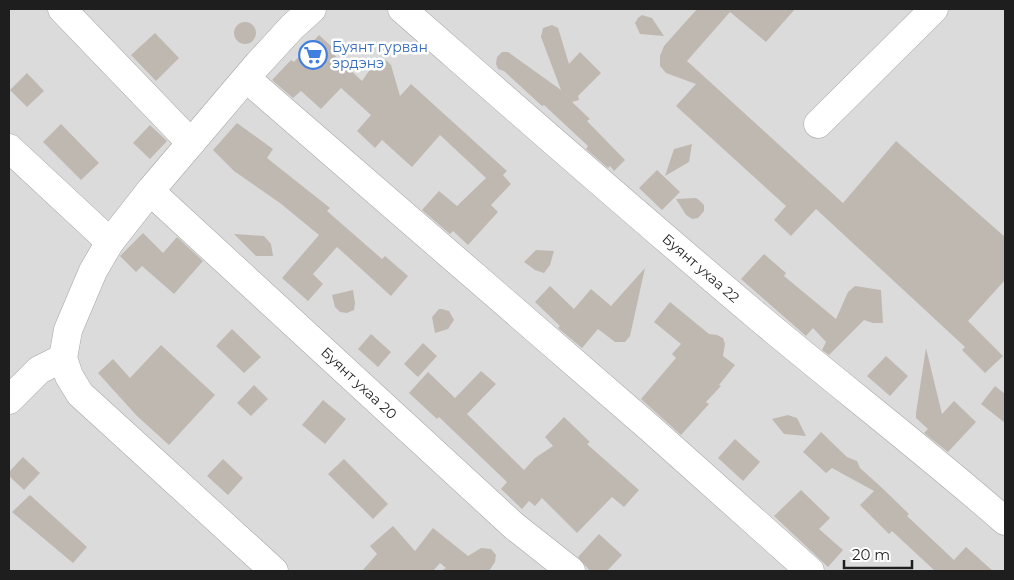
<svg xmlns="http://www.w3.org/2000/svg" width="1014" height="580" viewBox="0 0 1014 580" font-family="Montserrat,sans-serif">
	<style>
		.residential { fill: #dcdbdb }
		.building { fill: #bfb8b1 }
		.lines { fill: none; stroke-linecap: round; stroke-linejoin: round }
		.minor-casing { stroke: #a5a5a5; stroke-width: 29 }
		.minor { stroke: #fff; stroke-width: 28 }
		.labels { text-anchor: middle; stroke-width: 5; stroke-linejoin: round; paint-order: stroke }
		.shop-label { font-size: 14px; fill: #366cbe; stroke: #fff; text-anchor: start }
		.street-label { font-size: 14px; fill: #1e1e1e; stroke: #fff }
	</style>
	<rect width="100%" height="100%" fill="#efece5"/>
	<rect class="residential" x="9" y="9" width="996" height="562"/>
	<g class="building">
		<path d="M697 9H795L766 42 730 12 687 61 843 203 896 141 1005 237V280L968 321 1003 356 985 373 962 350 965 347 816 209 791 236 774 220 786 206 676 106 696 84 666 73 660 66V56L664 46Z"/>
		<path d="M642 15 652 18 664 36 640 34 635 23 638 18Z"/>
		<circle cx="245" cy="33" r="11"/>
		<path d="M552 25 558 28 559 31 569 64 580 52 601 73 578 96 579 100 572 102 590 119 587 121 625 160 614 171 610 166 608 168 586 149 588 146 544 105 542 106 504 71 498 69 496 64 497 57 502 52H508L561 90 541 37 543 28Z"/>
		<path d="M155 33 179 58 156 81 131 55Z"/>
		<path d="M319 35 333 48 330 51 362 81 375 62 381 59 387 61 391 65 400 96 411 84 507 171 503 175 511 184 491 205 498 212 468 245 453 231 450 234 422 210 439 191 457 206 486 178 440 135 412 167 382 140 375 148 357 131 371 115 341 88 321 109 301 91 293 98 272 80 291 60 294 62Z"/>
		<path d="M27 73 44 91 27 107 10 90Z"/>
		<path d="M237 123 273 149 267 158 330 208 327 211 382 259 385 256 408 276 391 296 337 247 313 274 323 284 308 301 282 278 319 235 280 203 234 171 213 150Z"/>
		<path d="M61 124 99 163 81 180 43 142Z"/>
		<path d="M150 125 167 141 150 159 133 143Z"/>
		<path d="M692 144 689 162 665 176 674 149Z"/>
		<path d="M657 170 680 192 662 210 639 188Z"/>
		<path d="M696 198 699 200 704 205V211L698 218 692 219 686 215 676 199Z"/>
		<path d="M143 233 163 253 177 237 203 261 174 294 142 266 136 272 120 256Z"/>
		<path d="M234 234 264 236 271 244 273 256H256Z"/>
		<path d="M536 250 554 251 550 265 544 273 535 270 524 262Z"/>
		<path d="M764 254 786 273 784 276 836 319 848 292 855 286 881 290 883 323H873L864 320 829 355 822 350 826 342 813 328 806 336 741 279Z"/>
		<path d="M645 268 630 336 625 342H615L598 329 582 348 558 328 560 326 535 302 550 286 574 309 591 289 611 306Z"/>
		<path d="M353 290 355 303 354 310 347 313 340 312 335 307 332 295Z"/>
		<path d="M670 302 709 334 717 335 723 338 725 344 723 356 735 365 719 385 721 386 706 402 709 404 681 435 641 399 676 358 672 354 681 344 654 322Z"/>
		<path d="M439 309H442L449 311 454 320 448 329 435 333 432 317Z"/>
		<path d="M232 329 261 357 244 373 216 346Z"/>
		<path d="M371 334 391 352 378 367 358 349Z"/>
		<path d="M423 343 437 356 418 377 404 364Z"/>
		<path d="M161 345 215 395 169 445 137 416 98 373 113 359 130 378Z"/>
		<path d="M926 348 942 414 954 401 976 422 948 452 924 433 928 429 916 418V413Z"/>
		<path d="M886 356 908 376 890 396 867 376Z"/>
		<path d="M481 371 496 384 467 414 524 470 535 458 553 446 545 437 564 417 590 442 587 444 639 490 624 507 612 497 577 533 542 498 535 506 529 501 522 509 501 489 507 482 439 417 437 419 409 393 428 372 455 398Z"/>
		<path d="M254 385 268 399 251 416 237 403Z"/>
		<path d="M995 386 1005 394V423L981 404Z"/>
		<path d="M323 400 346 419 325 444 302 425Z"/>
		<path d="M788 415 797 418 806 436 784 434 772 419Z"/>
		<path d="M821 432 847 457 857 461 860 468 880 486 909 514 907 516 954 560 966 547 993 571H935L892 531 889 534 860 505 874 491 832 468 826 473 803 452Z"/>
		<path d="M735 439 760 462 743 481 718 458Z"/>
		<path d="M23 457 40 473 24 490 9 476V472Z"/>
		<path d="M223 459 243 478 228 495 207 476Z"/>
		<path d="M344 459 388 504 373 519 328 474Z"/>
		<path d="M801 490 830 518 819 529 843 550 828 567 774 516Z"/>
		<path d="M30 495 87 547 73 563 12 512Z"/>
		<path d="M393 526 415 551 433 528 468 556 481 548 491 549 496 555 495 562 489 571H441L446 568 440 563 433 571H362L377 554 370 546Z"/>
		<path d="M599 534 622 555 607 571H590L578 557Z"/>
	</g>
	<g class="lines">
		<defs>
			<g id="minor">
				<path d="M62 9 191 143"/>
				<path d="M402 9C520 112 637 215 757 316 839 385 924 450 1005 521"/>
				<path d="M247 79 651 429 810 571"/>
				<path d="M818 124 934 9"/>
				<path d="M9 148 110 242"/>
				<path d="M150 191 514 526 571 571"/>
				<path d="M9 400 39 370 63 358"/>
				<path d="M274 571 80 394 69 376 63 358 68 330 93 271 110 242 150 191 258 64 292 27 312 9"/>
			</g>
		</defs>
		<use href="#minor" class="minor-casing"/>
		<use href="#minor" class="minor"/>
	</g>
	<defs>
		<symbol id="supermarket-ring" viewBox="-11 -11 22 22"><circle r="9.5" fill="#fff" stroke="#3f7fe0" stroke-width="1.5"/><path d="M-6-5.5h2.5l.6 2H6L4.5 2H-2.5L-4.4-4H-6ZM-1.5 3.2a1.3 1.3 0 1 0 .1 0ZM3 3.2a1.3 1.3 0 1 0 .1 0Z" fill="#3f7fe0"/></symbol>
	</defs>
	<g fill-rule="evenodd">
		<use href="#supermarket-ring" x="297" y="39" width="32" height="32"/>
	</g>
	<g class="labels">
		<g class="shop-label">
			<text x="332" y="52">Буянт гурван<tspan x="332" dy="16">эрдэнэ</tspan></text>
		</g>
		<g class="street-label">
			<text transform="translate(701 268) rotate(41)" y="5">Буянт ухаа 22</text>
			<text transform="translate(359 383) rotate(43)" y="5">Буянт ухаа 20</text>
		</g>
	</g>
	<rect width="1014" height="580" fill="none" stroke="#1e1e1e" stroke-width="20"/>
	<path d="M844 560v8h68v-8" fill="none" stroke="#1e1e1e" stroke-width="2.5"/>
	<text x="852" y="560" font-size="15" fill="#1e1e1e" stroke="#ffffff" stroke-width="4" paint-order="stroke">20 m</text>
</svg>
